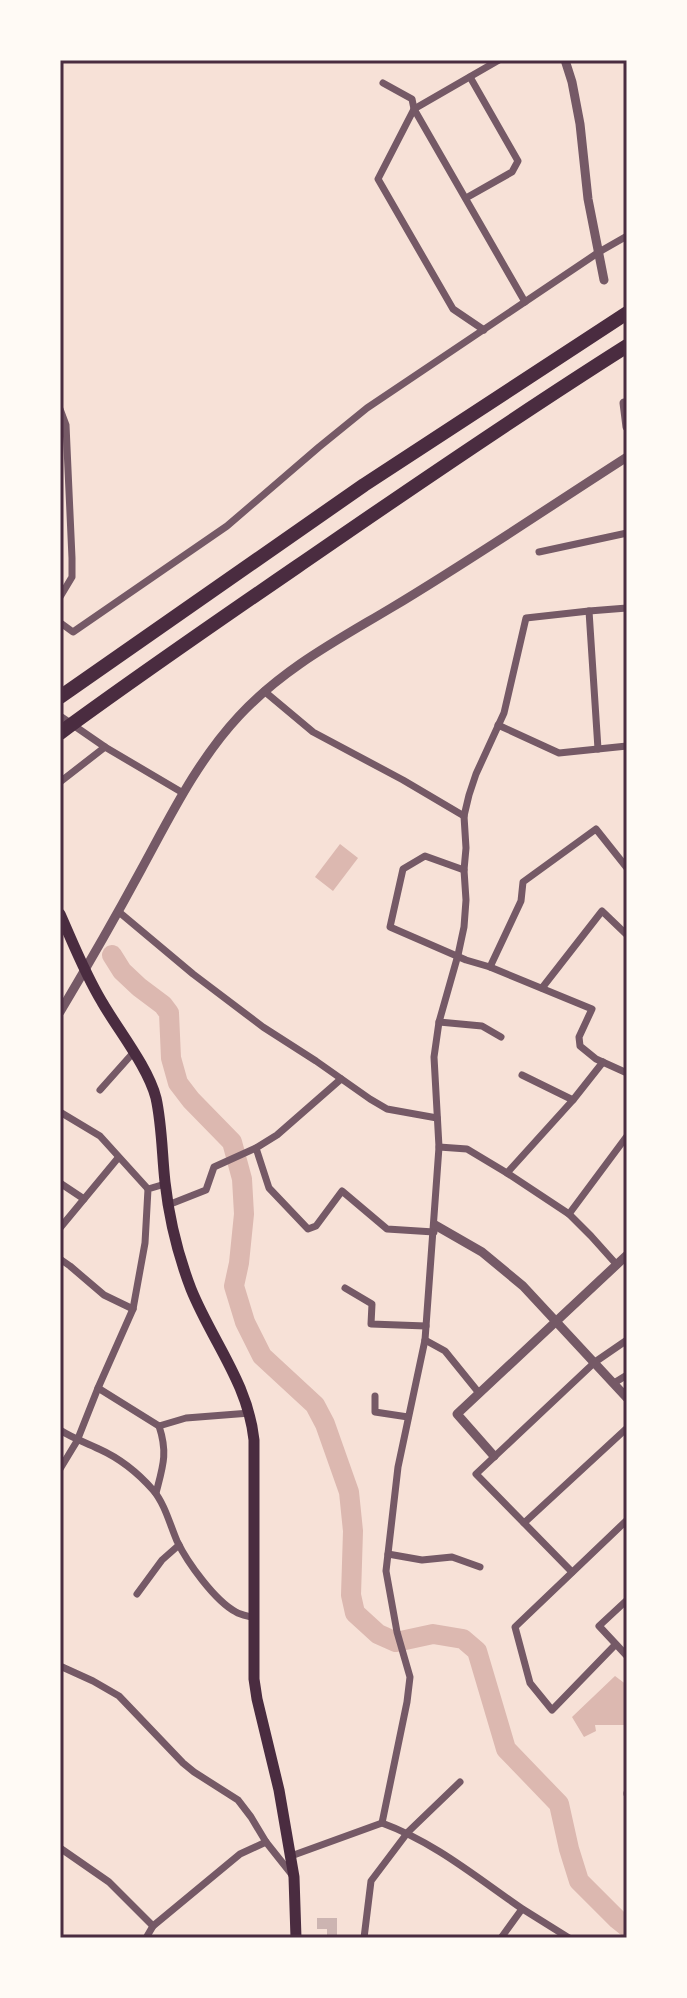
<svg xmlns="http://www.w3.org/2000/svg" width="687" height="1998" viewBox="0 0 687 1998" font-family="Commissioner,sans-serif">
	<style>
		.water { fill: #dcb8b0 }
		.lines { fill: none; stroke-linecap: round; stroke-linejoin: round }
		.river { stroke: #dcb8b0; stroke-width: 20 }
		.building { fill: #ccb4b1 }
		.minor { stroke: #755966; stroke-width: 7 }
		.tertiary { stroke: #755966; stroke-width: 9 }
		.primary { stroke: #4a2c40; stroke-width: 11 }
		.motorway { stroke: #4a2c40; stroke-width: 14 }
		.neatline { fill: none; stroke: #4a2c40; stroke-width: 3 }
	</style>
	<rect width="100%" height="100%" fill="#f7e1d7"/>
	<g class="water">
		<path d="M340 844 358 858 333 891 315 877Z"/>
		<path d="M615 1676 627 1685V1725H595L596 1731 584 1737 572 1717Z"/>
	</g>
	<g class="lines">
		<path class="river" d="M112 955 122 971 139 987 163 1005 169 1013 171 1058 178 1083 191 1100 232 1142 242 1179 244 1214 239 1263 234 1286 245 1322 262 1356 315 1405 325 1424 349 1492 353 1531 351 1595 355 1613 378 1634 396 1642 433 1634 463 1639 477 1651 506 1749 559 1804 569 1849 579 1881 617 1919 627 1927"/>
	</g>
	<path class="building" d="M317 1918H337V1938H327V1929H317Z"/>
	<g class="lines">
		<g class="minor">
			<path d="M383 83 412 99 414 109 525 302"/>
			<path d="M466 198 512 172 518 161 470 77"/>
			<path d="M484 330 453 309 378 179 414 109 499 60"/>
			<path d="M60 409 66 425 72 558V577L60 597"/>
			<path d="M539 552 627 533"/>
			<path d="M62 624 73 632 227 526 319 447 367 408 599 252 627 236"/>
			<path d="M264 691 313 732 403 780 464 816"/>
			<path d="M60 716 105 747 183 793"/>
			<path d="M498 725 559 753 627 746"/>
			<path d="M598 749 589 611 627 608"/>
			<path d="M60 782 105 747"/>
			<path d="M464 870 425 856 403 869 390 927 466 960 490 967 592 1009 579 1037 580 1046 596 1059 627 1073"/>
			<path d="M119 912 193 974 263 1027 316 1061 370 1099 387 1109 437 1118"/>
			<path d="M490 967 521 901 523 882 596 829 627 868"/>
			<path d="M542 988 602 911 627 935"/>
			<path d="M439 1022 482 1026 501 1037"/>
			<path d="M522 1075 573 1100"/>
			<path d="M100 1090 133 1053"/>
			<path d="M60 1112 100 1136 148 1189"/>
			<path d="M439 1147 467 1149 507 1173 573 1100 603 1062"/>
			<path d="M256 1148 269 1188 308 1229 316 1226 342 1191 387 1229 434 1232"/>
			<path d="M507 1173 569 1214 627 1136"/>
			<path d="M60 1183 84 1199"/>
			<path d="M168 1205 206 1190 214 1167 256 1148 277 1135 341 1079"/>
			<path d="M569 1214 591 1236 617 1265"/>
			<path d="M60 1228 118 1158"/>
			<path d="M60 1259 70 1266 104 1295 133 1309"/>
			<path d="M345 1288 372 1304 371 1324 426 1326"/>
			<path d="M425 1340 445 1351 479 1393"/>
			<path d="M614 1383 627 1375"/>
			<path d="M98 1388 159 1426C168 1453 163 1466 156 1493"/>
			<path d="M375 1396V1412L408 1417"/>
			<path d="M159 1426 186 1418 250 1413"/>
			<path d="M60 1430C74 1439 85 1442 99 1449 119 1458 139 1474 153 1490 165 1504 170 1525 177 1541 187 1562 215 1601 236 1612 241 1615 248 1616 254 1618"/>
			<path d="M60 1469 77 1441 98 1388 133 1309 145 1243 148 1189 165 1184"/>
			<path d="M524 1523 627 1428"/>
			<path d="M388 1554 422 1560 452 1557 480 1567"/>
			<path d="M572 1572 476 1474 595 1362 627 1340"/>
			<path d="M137 1594 162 1560 179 1545"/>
			<path d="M627 1600 599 1626 627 1656"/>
			<path d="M615 1645 552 1710 530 1683 515 1627 627 1520"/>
			<path d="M60 1666 93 1681 119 1696 183 1763 194 1772 238 1800 251 1817 266 1842 293 1876"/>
			<path d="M627 1793V1794"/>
			<path d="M382 1823 407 1702 410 1677 397 1632 386 1571 398 1467 425 1340 439 1147 434 1057 439 1022 458 955 464 927 466 900 464 870 466 848 464 816 469 795 476 774 504 713 526 618 589 611"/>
			<path d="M60 1848 109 1882 153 1926"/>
			<path d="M291 1856 382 1823C434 1842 476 1877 521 1908 537 1918 553 1928 569 1938"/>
			<path d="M146 1938 153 1926 240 1854 266 1842"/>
			<path d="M364 1938 371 1881 408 1832 460 1782"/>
			<path d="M501 1938 522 1909"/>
		</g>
		<g class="tertiary">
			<path d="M565 60 572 82 580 124 588 199 604 280"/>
			<path d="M624 403 627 427"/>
			<path d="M60 1012C88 965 115 918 141 870 170 817 197 761 239 716 284 668 336 641 391 608 471 560 549 507 627 457"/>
			<path d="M435 1225 482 1252 523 1286 627 1398"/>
			<path d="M494 1456 457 1414 627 1255"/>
		</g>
		<path class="primary" d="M60 914C73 943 85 974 102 1002 118 1030 148 1067 156 1098 162 1125 162 1155 165 1182 169 1218 178 1255 191 1289 212 1341 248 1383 254 1440V1679L257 1699 279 1790 294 1877 296 1938"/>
		<g class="motorway">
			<path d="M60 697 364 485 627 313"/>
			<path d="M60 733C143 672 228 614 314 555 417 484 521 413 627 346"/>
		</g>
	</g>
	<rect width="687" height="1998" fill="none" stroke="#fffaf5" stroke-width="124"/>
	<rect x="62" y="62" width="563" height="1874" class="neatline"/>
</svg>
